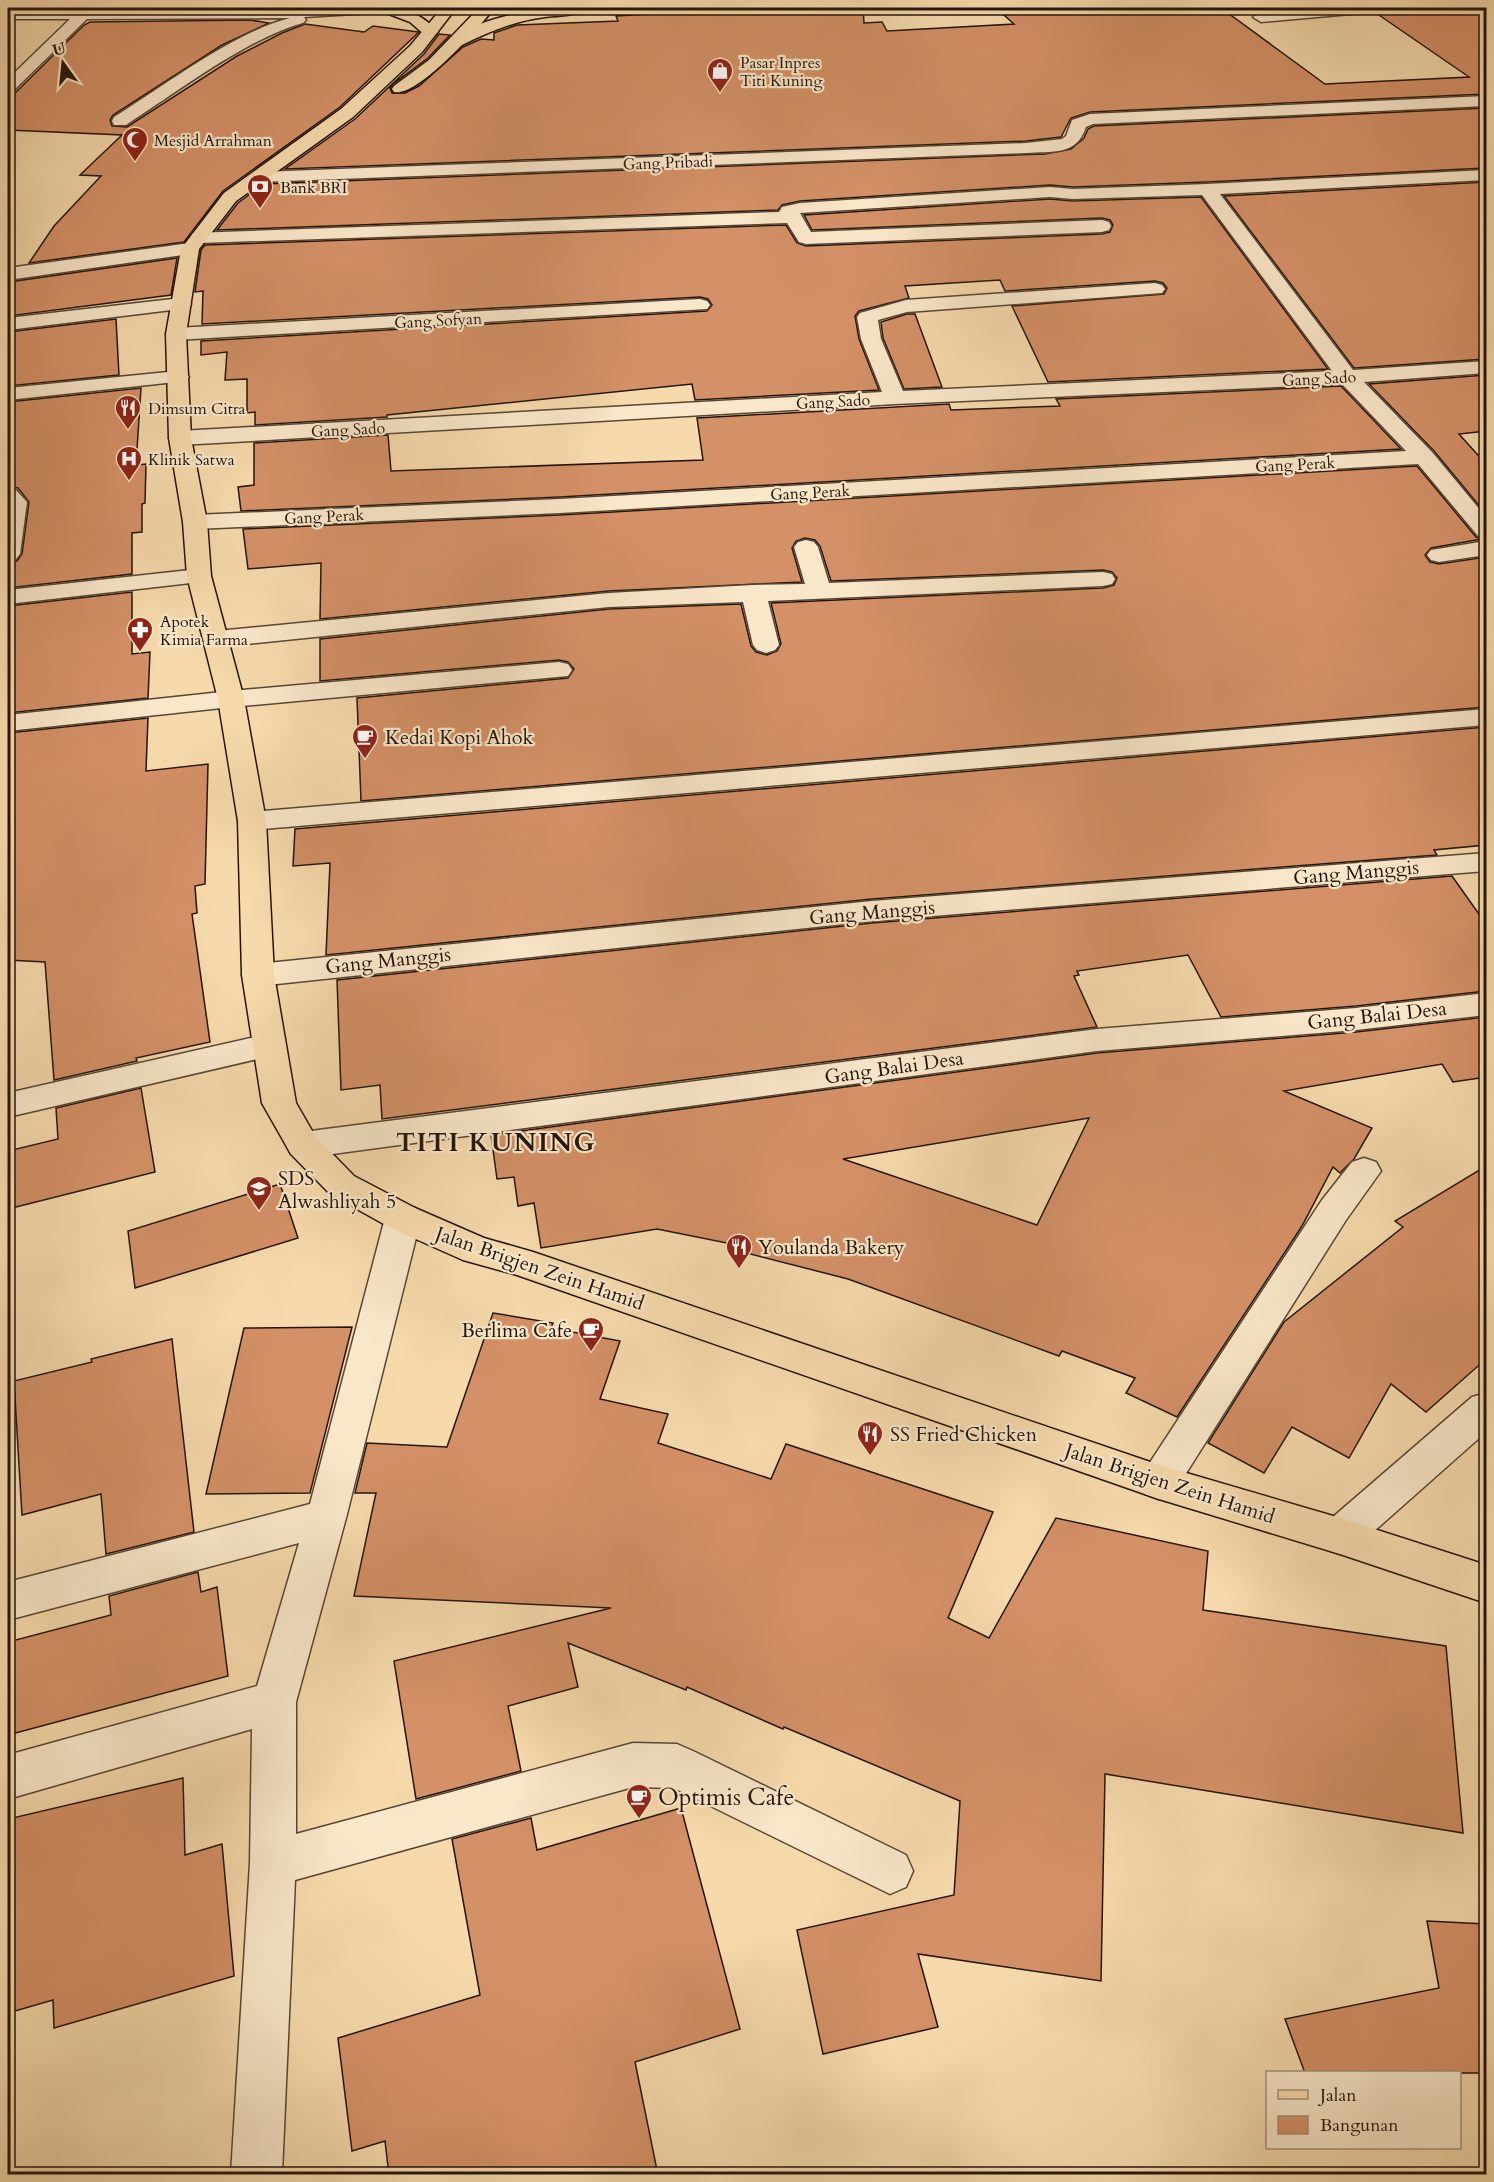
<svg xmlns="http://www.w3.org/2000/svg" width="1494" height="2182" viewBox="0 0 1494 2182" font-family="Cardo,serif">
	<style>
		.building { fill: #d49067; stroke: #23150b; stroke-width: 1.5; fill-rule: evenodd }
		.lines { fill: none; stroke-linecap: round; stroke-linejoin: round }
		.minor-casing { stroke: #584633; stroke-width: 3 }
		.primary-casing { stroke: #23150b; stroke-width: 3 }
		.trunk-casing { stroke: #23150b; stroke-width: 3 }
		.minor { fill: #f9e7c9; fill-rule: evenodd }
		.primary { fill: #f6daac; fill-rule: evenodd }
		.trunk { fill: #f6daac; fill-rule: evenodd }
		.labels { text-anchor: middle; stroke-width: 4.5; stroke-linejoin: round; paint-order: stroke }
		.far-poi-label { font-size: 16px; fill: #23150b; stroke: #f9e7c9; text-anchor: start }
		.far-street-label { font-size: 16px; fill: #23150b; stroke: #f9e7c9 }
		.poi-label { font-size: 20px; fill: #23150b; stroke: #f9e7c9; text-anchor: start }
		.street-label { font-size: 20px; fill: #23150b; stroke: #f9e7c9 }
		.near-poi-label { font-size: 24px; fill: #23150b; stroke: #f9e7c9; text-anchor: start }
		.district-label { font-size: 26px; font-weight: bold; letter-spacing: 1.5px; fill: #23150b; stroke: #f9e7c9 }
	</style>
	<rect width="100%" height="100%" fill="#f6daac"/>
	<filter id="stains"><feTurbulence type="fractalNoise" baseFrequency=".00333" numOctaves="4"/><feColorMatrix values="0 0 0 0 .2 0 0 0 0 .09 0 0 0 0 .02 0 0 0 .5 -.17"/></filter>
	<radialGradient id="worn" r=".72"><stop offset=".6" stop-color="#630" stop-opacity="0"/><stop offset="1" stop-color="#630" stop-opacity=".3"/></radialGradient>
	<g class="building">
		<path d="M699 8H863L864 23 882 22 887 31 1014 24 996 8H1221L1325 84 1469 77 1376 13 1382 8H1473L1486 16V94L1090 112 1071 118 1061 137 1026 141 285 169 355 119 424 54 439 34 450 35 428 58 393 84 390 88 392 93H405L419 86 463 47 481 39 494 40V33L517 25 618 21 616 16 700 11Z"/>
		<path d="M250 20 269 23 222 45 113 115 110 120 112 126 127 127 237 56 282 33 305 24 364 32 373 26 419 32 340 107 223 191 184 242 29 263 54 226 101 176 80 175 122 135 8 130V94L16 92 84 25 90 22Z"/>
		<path d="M1486 108V168L1207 182 1073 187 1050 185 800 201 782 205 778 210 217 230 238 203 263 184 1045 154 1071 149 1084 138 1088 129 1094 126Z"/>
		<path d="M1486 182V359L1354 368 1224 196Z"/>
		<path d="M1201 197 1328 369 1048 382 1012 306 1164 294 1167 288 1163 283 1155 281 1005 291 1000 280 905 286 909 298 859 311 855 316 859 339 879 390 695 400 692 384 387 415V417L255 425V412L247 413V379L225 380 227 352 201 355V341L707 311 712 305 708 299 700 297 202 324 203 291 195 292 201 250 205 245 786 225 797 243 806 246 1102 234 1110 232 1113 225 1110 220 1102 218 812 230 804 215 1050 199 1073 201Z"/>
		<path d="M177 258 171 295 9 316V282Z"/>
		<path d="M907 314H915L942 387 904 389 883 338 881 322Z"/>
		<path d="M116 319 119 375 8 386V332Z"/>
		<path d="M1486 375V431L1459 434 1486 464V514L1434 451 1369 384Z"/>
		<path d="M1341 386 1401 449 560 497 241 511 238 487 254 485V443L388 435 391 471 703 460 697 418 949 404 951 410 1060 406 1056 399Z"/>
		<path d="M141 388 136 465 146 464 145 503 142 504V532L132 533V574L8 588V563L17 561 22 554 29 502 18 488 8 486V402Z"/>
		<path d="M1417 466 1476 537 1482 539 1431 548 1425 555 1430 562 1439 564 1486 557V707L361 801 357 698 568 678 574 669 568 662 559 660 320 681V639L609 609 741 604 751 646 756 652 767 655 777 651 781 644 771 603 1103 588 1114 585 1117 578 1112 572 1103 570 831 581 820 546 815 540 805 538 796 541 792 548 802 582 609 591 320 619 321 563 248 569 243 529 560 515Z"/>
		<path d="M132 592V654L150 652 148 698 8 713V606Z"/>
		<path d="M148 718 146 771 208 764 205 884 195 886 197 913 192 914 210 1042 136 1058 137 1061 54 1080 45 962 8 960V733Z"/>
		<path d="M1486 727V845L1434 850 1437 855 872 899 326 955 330 863 293 866 295 829Z"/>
		<path d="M1452 876 1486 924V991L1356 1006 1221 1017 1188 955 1077 971 1079 975 1074 976 1097 1027 382 1119 380 1085 341 1090 337 980 872 923Z"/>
		<path d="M1486 1017V1077L1453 1082 1442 1064 1284 1091 1372 1128 1354 1159 1340 1173 1333 1167 1302 1226 1177 1417 1126 1393 1135 1378 1062 1351 1059 1356 848 1279 735 1250 737 1245 657 1229 541 1248 534 1203 518 1206 514 1177 497 1179 491 1135 1097 1053 1356 1032ZM1089 1118 1037 1225 843 1159Z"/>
		<path d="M141 1088 155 1172 8 1209V1151L58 1139 56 1108Z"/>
		<path d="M1486 1166V1359L1426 1412 1391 1384 1349 1458 1292 1427 1264 1473 1208 1443 1284 1322 1403 1227 1395 1221Z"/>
		<path d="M280 1184 298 1238 135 1288 128 1231Z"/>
		<path d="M493 1313 553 1323 551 1328 620 1341 600 1399 668 1414 658 1443 771 1479 786 1444 993 1512 948 1618 989 1638 1056 1518 1208 1551 1203 1610 1446 1646 1463 1833 1105 1774 1101 1981 918 1954 938 2027 823 2054 797 1930 954 1895 960 1801 784 1727 783 1729 687 1687 686 1690 568 1643 578 1687 508 1706 521 1771 416 1799 394 1661 611 1608 354 1596 376 1493H355L367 1443 447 1447Z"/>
		<path d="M352 1327 310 1493 206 1494 244 1328Z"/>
		<path d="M172 1339 194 1532 106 1554 101 1494 22 1515 14 1381 92 1362 91 1359Z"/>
		<path d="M198 1572 201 1592 217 1587 228 1676 8 1735V1642L111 1615 109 1596Z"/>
		<path d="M183 1778 185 1855 222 1844 234 1976 54 2028 53 2000 8 2013V1819Z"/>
		<path d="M681 1808 740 2029 635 2062 658 2175H389L385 2141 352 2151 338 2038 480 1995 452 1839 531 1818 537 1850Z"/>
		<path d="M1427 1921 1486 1924V2073H1305L1285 2019 1439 1988Z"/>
	</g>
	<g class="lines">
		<defs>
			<g id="minor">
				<path d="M316 8H396L389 12 304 17 306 20 303 23C246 39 177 92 126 125H114L112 121 114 117C164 86 234 32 290 18L87 19 14 90 8 92V79L70 19H8V11Z"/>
				<path d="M1323 8H1380L1373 12 1261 22 1253 17 1261 12Z"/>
				<path d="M1486 96V106L1093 124 1086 127C1077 156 1052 151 1026 153L260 182 254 181 251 177 254 173 260 172 1026 143 1062 139 1066 136 1072 120 1090 114Z"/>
				<path d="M1486 170V180L1220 194 1353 370 1486 361V373L1364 382 1432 452 1486 517V538L1478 536 1418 464 560 513 195 529 187 527 183 522 187 517 195 515 560 499 1406 451 1342 384 895 404 180 445 172 443 169 438 172 433 180 431 882 392 861 339 857 317 860 313 906 300 1155 283 1162 285 1165 289 1162 293 907 312 878 320 881 339 903 391 1332 371 1202 195 1073 199 1050 197 800 213 811 232 1102 220 1109 222 1111 226 1109 230 1102 232 806 244 799 242 787 223 200 243 193 241 191 237 193 233 779 212 782 207 800 203 1050 187 1073 189 1207 184Z"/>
				<path d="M190 243 197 245 199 249 197 253 8 280V268Z"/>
				<path d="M181 298 188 300 191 304 188 308 8 330V318Z"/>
				<path d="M700 299 707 301 710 305 707 309 176 340 169 338 166 334 169 330 176 328Z"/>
				<path d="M178 371 185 373 189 377 185 381 8 400V388Z"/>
				<path d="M8 488 16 490 27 502 20 554 16 559 8 561Z"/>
				<path d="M806 540 814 542 818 547 829 583 1103 572 1112 574 1115 579 1112 584 1103 586 768 601 779 645 775 650 766 653 757 650 753 645 743 602 609 607 217 647 208 644 204 639 208 634 217 631 609 593 753 585 805 584 794 547 798 542Z"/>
				<path d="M1486 541V555L1439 562 1431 560 1427 555 1431 550Z"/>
				<path d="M199 569 208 571 211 576 208 581 8 604V590Z"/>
				<path d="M559 662 568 664 572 670 568 676 231 707 8 731V715L231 691Z"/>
				<path d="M1486 709V725L252 830 242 827 238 821 242 815 252 812Z"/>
				<path d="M1486 853V871L872 921 258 986 247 983 242 975 247 967 258 964 872 901Z"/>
				<path d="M1486 993V1015L1356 1030 1097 1051 303 1158 291 1154 286 1145 291 1136 303 1132 1097 1029 1356 1008Z"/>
				<path d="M268 1034 279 1038 284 1046 279 1054 8 1117V1093Z"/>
				<path d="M1364 1158 1376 1162 1381 1171 1346 1220 1173 1494 1159 1499 1145 1494 1139 1482 1145 1470 1322 1200 1352 1162Z"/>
				<path d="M403 1204 415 1208 421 1218 346 1518 296 1702V1834L633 1743 677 1744 693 1751 906 1855 913 1871 906 1887 890 1894 674 1788 633 1787 295 1880 282 2174H231L250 1863 252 1729 8 1799V1755L257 1686 299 1543 8 1620V1582L310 1504 385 1218 391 1208Z"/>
				<path d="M1486 1393V1432L1354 1549 1340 1554 1326 1549 1320 1536 1326 1523 1472 1397Z"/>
			</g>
			<g id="primary">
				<path d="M442 8H456L422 52 353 117 236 201 199 249 186 334 191 438 207 522 211 576 244 699 266 821 274 975 296 1103 315 1136 354 1176 415 1208 484 1238 533 1252 1159 1465 1340 1518 1486 1565V1603L1340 1554 1159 1499 517 1275 463 1260 391 1228 330 1194 291 1154 262 1103 242 975 238 821 218 699 187 576 183 522 169 438 166 334 181 249 224 193 341 109 410 46Z"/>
				<path d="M479 8H494C480 27 417 98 394 92L392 89 394 86 429 60Z"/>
			</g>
			<g id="trunk">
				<path d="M379 8C401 6 423 14 438 32L430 37 425 35 410 22 381 11Z"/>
				<path d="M546 8H585C578 17 556 15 545 17 514 21 488 32 460 46L455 48 447 43C463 24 522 11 546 8Z"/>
			</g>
		</defs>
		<use href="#minor" class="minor-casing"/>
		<use href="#primary" class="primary-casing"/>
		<use href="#trunk" class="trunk-casing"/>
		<use href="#minor" class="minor"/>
		<use href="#primary" class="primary"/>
		<use href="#trunk" class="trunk"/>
	</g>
	<defs>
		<symbol id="shop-pin" viewBox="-11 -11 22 30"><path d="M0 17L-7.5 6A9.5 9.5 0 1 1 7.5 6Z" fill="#8f2418" stroke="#f9e7c9"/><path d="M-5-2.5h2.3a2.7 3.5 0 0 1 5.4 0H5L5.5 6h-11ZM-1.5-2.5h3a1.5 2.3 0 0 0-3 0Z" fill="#fff"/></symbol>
		<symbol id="mosque-pin" viewBox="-11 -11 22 30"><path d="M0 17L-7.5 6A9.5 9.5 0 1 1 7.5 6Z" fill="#8f2418" stroke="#f9e7c9"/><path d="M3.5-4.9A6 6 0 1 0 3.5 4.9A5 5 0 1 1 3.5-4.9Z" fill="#fff"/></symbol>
		<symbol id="bank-pin" viewBox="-11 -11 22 30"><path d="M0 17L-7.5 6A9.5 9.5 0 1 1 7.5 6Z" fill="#8f2418" stroke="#f9e7c9"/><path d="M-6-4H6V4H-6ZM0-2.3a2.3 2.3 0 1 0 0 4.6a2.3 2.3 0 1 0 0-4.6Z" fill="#fff"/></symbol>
		<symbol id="restaurant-pin" viewBox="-11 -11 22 30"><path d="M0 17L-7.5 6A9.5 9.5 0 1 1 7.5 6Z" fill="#8f2418" stroke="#f9e7c9"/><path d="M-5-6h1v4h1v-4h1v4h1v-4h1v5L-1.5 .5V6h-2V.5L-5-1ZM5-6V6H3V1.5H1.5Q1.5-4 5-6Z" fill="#fff"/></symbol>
		<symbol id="hospital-pin" viewBox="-11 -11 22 30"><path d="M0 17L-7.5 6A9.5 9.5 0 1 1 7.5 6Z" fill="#8f2418" stroke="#f9e7c9"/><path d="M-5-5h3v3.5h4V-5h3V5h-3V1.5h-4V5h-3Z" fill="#fff"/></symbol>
		<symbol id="pharmacy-pin" viewBox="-11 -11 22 30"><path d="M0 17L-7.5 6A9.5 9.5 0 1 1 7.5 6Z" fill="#8f2418" stroke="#f9e7c9"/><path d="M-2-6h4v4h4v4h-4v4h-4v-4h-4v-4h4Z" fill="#fff"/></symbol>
		<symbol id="cafe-pin" viewBox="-11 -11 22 30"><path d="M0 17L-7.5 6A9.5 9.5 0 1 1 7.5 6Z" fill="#8f2418" stroke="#f9e7c9"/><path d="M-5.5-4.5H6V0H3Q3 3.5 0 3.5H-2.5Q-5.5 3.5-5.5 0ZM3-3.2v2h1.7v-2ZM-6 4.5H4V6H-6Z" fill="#fff"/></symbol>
		<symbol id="school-pin" viewBox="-11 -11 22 30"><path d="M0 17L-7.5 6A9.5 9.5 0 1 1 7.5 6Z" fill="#8f2418" stroke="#f9e7c9"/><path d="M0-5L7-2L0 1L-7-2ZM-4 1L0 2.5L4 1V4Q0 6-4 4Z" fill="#fff"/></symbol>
	</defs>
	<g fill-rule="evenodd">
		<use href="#shop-pin" x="705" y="56" width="30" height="40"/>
		<use href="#mosque-pin" x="120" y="125" width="30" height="40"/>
		<use href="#bank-pin" x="245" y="172" width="30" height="40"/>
		<use href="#restaurant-pin" x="113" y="393" width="30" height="40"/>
		<use href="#hospital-pin" x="114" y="444" width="30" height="40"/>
		<use href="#pharmacy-pin" x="125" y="615" width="30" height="40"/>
		<use href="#cafe-pin" x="350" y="722" width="30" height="40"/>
		<use href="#school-pin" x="244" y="1174" width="30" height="40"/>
		<use href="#restaurant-pin" x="724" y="1232" width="30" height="40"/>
		<use href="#cafe-pin" x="576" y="1315" width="30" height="40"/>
		<use href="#restaurant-pin" x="855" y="1419" width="30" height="40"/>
		<use href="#cafe-pin" x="624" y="1782" width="30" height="40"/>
	</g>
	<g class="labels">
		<g class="far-poi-label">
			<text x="740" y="68">Pasar Inpres<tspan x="740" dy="18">Titi Kuning</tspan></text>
			<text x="154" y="146">Mesjid Arrahman</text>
			<text x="280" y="193">Bank BRI</text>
			<text x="148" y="414">Dimsum Citra</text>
			<text x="148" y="465">Klinik Satwa</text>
			<text x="160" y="627">Apotek<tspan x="160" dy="18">Kimia Farma</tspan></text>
		</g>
		<g class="far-street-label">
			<text transform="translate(668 162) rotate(-2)" y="6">Gang Pribadi</text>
			<text transform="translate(438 320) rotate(-3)" y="6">Gang Sofyan</text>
			<text transform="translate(1319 378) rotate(-3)" y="6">Gang Sado</text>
			<text transform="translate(833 401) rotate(-3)" y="6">Gang Sado</text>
			<text transform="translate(348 429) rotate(-3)" y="6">Gang Sado</text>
			<text transform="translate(1295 464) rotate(-3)" y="6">Gang Perak</text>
			<text transform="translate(810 492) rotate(-3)" y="6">Gang Perak</text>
			<text transform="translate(324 516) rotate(-3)" y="6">Gang Perak</text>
		</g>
		<g class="poi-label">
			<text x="385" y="744">Kedai Kopi Ahok</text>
			<text x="278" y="1185">SDS<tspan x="278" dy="23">Alwashliyah 5</tspan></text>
			<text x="758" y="1254">Youlanda Bakery</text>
			<text x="572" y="1337" text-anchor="end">Berlima Cafe</text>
			<text x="890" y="1441">SS Fried Chicken</text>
		</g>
		<g class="street-label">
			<text transform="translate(1356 872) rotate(-5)" y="7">Gang Manggis</text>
			<text transform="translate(872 912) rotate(-5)" y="7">Gang Manggis</text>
			<text transform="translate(388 960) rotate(-6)" y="7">Gang Manggis</text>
			<text transform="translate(1377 1015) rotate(-6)" y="7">Gang Balai Desa</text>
			<text transform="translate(894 1067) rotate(-8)" y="7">Gang Balai Desa</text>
			<text transform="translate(540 1268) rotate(19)" y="7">Jalan Brigjen Zein Hamid</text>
			<text transform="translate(1170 1483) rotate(18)" y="7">Jalan Brigjen Zein Hamid</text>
		</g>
		<g class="near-poi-label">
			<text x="658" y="1805">Optimis Cafe</text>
		</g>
		<g class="district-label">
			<text x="496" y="1151">TITI KUNING</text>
		</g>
	</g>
	<rect width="1494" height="2182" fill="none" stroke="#f6daac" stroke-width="30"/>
	<rect x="9" y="9" width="1476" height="2164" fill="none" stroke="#23150b" stroke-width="3"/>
	<rect x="15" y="15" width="1464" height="2152" fill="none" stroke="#23150b" stroke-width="1.5"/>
	<rect x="1266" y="2071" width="195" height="78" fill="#f9e7c9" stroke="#a3937d" stroke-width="1.5"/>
	<rect x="1278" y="2090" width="30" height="9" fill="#f6daac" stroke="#a3937d" stroke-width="1.5"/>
	<text x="1320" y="2101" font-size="18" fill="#23150b">Jalan</text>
	<rect x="1278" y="2116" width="30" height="18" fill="#d49067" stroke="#a3937d" stroke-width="1.5"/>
	<text x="1320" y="2131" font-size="18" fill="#23150b">Bangunan</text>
	<g transform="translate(63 63) rotate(345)" stroke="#f9e7c9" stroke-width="4.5" paint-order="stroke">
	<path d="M0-4.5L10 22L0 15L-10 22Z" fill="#23150b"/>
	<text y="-9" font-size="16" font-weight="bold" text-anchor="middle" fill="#23150b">U</text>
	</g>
	<rect width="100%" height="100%" filter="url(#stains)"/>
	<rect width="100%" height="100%" fill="url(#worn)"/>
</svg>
